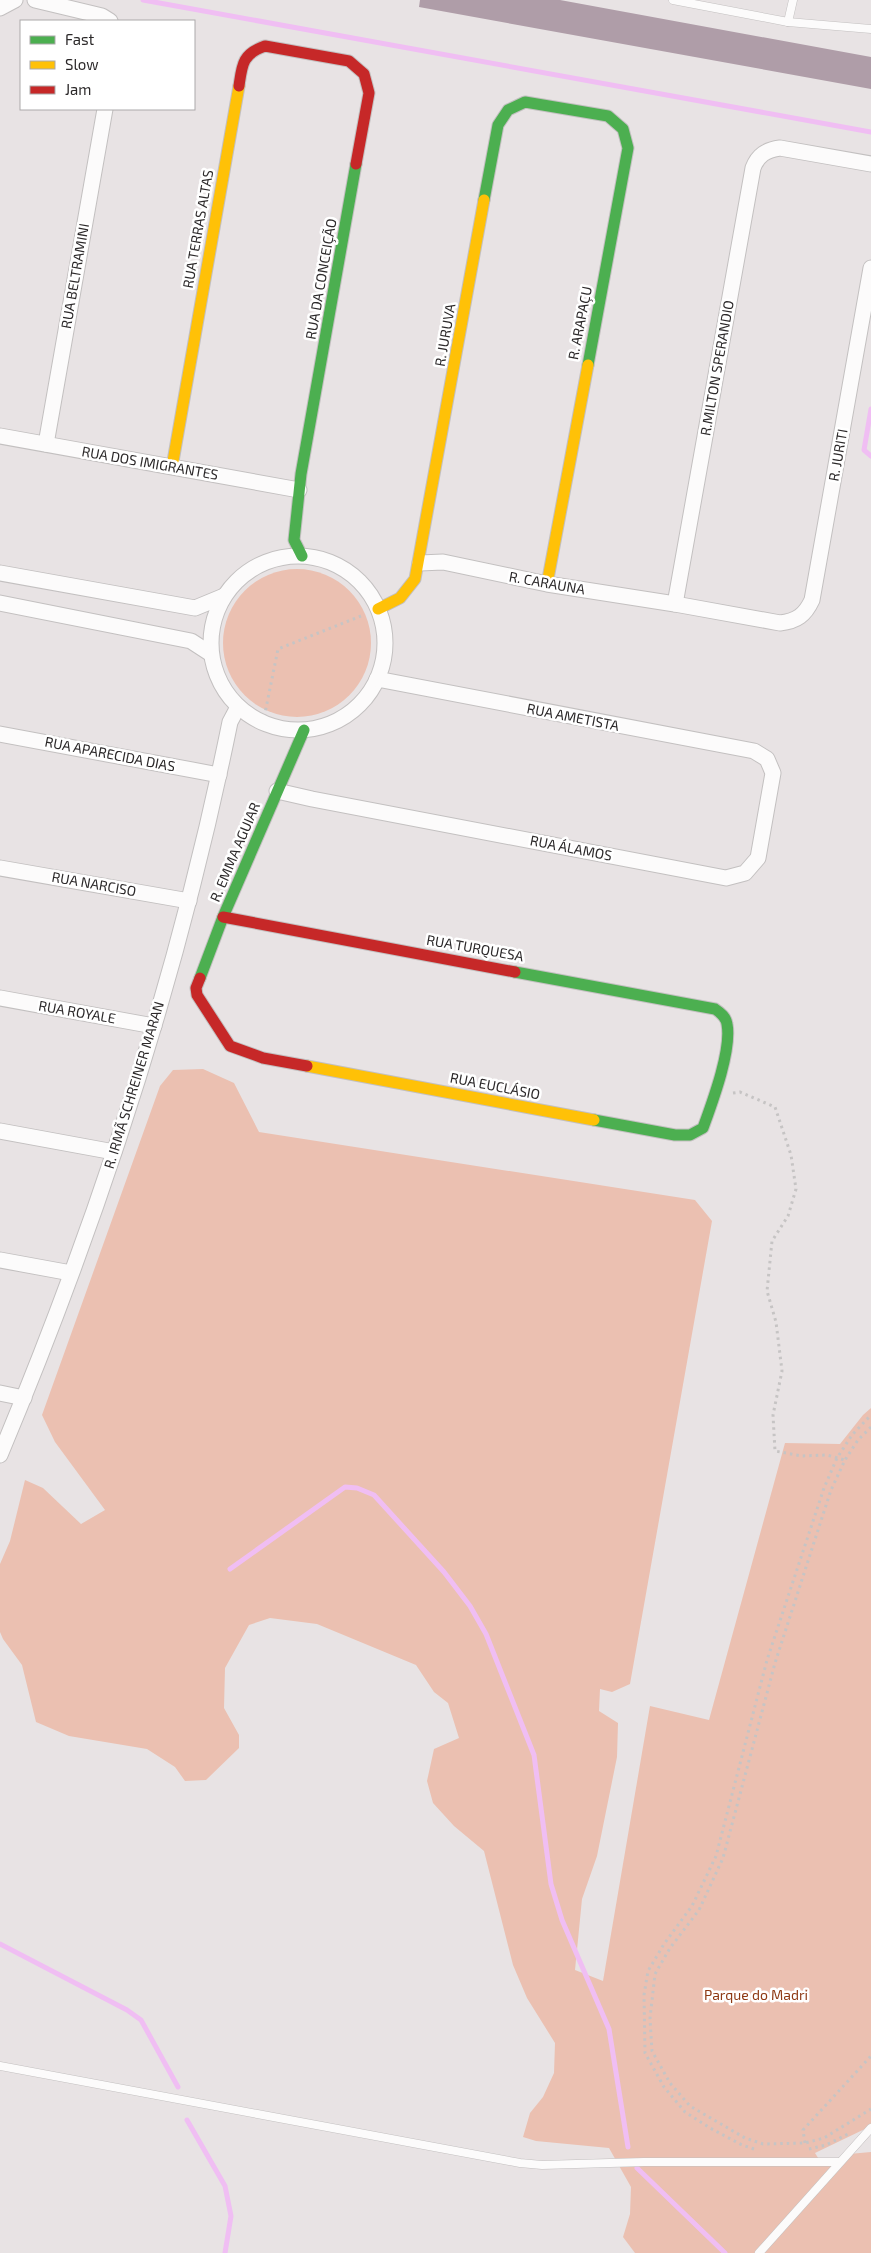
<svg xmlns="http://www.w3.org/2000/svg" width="871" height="2253" viewBox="0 0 871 2253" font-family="'Exo 2',sans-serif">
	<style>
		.green { fill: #ebc0b1 }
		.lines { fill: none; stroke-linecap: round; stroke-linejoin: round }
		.stream { stroke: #f0bef3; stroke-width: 5 }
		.building { fill: #af9da8 }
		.lane-casing { stroke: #c3c0c0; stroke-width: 9 }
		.street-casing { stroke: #c3c0c0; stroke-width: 17 }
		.fast-casing { stroke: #c3c0c0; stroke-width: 13 }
		.slow-casing { stroke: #c3c0c0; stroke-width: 13 }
		.jam-casing { stroke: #c3c0c0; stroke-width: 13 }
		.path { stroke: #c6c4c4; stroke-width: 3; stroke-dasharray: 2.5 4; stroke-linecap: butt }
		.lane { stroke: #fcfbfb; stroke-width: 8 }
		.street { stroke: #fcfbfb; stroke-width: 15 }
		.fast { stroke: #4caf50; stroke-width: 11 }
		.slow { stroke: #ffc107; stroke-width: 11 }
		.jam { stroke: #c62828; stroke-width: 11 }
		.labels { text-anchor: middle; stroke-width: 5; stroke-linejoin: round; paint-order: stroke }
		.street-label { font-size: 14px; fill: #2c292a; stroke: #fff }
		.park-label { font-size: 14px; fill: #8e3913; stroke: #fff }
	</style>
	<rect width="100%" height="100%" fill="#e8e3e4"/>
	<g class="green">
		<circle cx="297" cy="643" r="74"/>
		<path d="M203 1069 234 1083 259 1132 695 1200 712 1221 630 1684 612 1692 600 1689 599 1711 618 1723 617 1757 597 1856 582 1899 575 1970 603 1981 650 1706 709 1720 785 1443 840 1444 863 1415 871 1408V2126L815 2153 820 2161 832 2162 849 2154 871 2152V2253H635L623 2237 630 2214 631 2187 609 2148 536 2141 523 2137 530 2113 543 2097 554 2073 555 2043 527 1998 513 1965 484 1851 454 1826 433 1803 427 1781 434 1749 459 1738 448 1703 434 1692 416 1665 317 1624 270 1618 249 1625 225 1668 224 1708 239 1735V1748L206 1780 185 1781 175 1767 147 1749 69 1736 36 1722 22 1665 3 1639 0 1632V1564L10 1541 25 1480 43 1488 81 1524 105 1510 55 1442 42 1415 160 1086 173 1070Z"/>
	</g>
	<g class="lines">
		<g class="stream">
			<path d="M143 0 871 132"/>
			<path d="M871 409 864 450 871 456"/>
			<path d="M230 1569 345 1487 357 1488 374 1495 444 1572 470 1606 486 1634 534 1755 551 1884 562 1920 609 2029 628 2147"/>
			<path d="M0 1944 127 2010 141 2020 178 2087"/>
			<path d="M187 2120 225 2186 231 2216 225 2253"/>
			<path d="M637 2168 725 2253"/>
		</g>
	</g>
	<path class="building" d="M420 0H560L871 57V89L419 7Z"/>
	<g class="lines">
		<defs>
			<g id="lane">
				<path d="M673 0 788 22 871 29"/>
				<path d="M788 22 793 0"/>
				<path d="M0 2066 520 2163 542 2165 644 2162H839"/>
				<path d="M759 2253 871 2128"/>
			</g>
			<g id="street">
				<path d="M35 0 102 16 110 21"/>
				<path d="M0 8 15 0"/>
				<path d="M0 436 299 490"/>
				<path d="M46 444 105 109"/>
				<circle cx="298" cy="643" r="87"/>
				<path d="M420 563 443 562 547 584 675 604 780 623C797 621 805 615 812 600L871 268"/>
				<path d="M0 573 195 608 224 596"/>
				<path d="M0 603 191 641 211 654"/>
				<path d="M675 604 753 168C758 155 766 150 780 148L871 164"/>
				<path d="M0 734 219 775"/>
				<path d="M277 791 312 799 726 878 745 873 758 858 773 773 767 759 754 751 377 679"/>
				<path d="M0 868 189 901"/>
				<path d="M0 998 154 1026"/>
				<path d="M0 1131 114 1152"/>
				<path d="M0 1260 71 1273"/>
				<path d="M0 1393 24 1398"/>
				<path d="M0 1455C99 1219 179 973 230 722L238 707"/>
			</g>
			<g id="fast">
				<path d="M484 200 498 125 508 110 525 102 608 116 623 129 628 148 588 365"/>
				<path d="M302 556 294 540 301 474 356 164"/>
				<path d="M515 972 715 1009C721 1013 726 1017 727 1024 732 1050 712 1103 703 1128L690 1135H675L594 1120"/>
				<path d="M200 978 223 917 304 730"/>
			</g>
			<g id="slow">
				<path d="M172 467 239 86"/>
				<path d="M547 584 588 365"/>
				<path d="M378 609 400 598 415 579 484 200"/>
				<path d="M307 1066 594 1120"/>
			</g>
			<g id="jam">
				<path d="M239 86C242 65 242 54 265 46L349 61 364 74 369 93 356 164"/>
				<path d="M223 917 515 972"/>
				<path d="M200 978 196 988 197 995 230 1046 263 1058 307 1066"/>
			</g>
		</defs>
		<use href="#lane" class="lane-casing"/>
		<use href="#street" class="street-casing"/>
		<use href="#fast" class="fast-casing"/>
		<use href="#slow" class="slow-casing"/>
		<use href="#jam" class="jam-casing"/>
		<g class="path">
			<path d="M263 723 278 649 361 616"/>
			<path d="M733 1093 740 1092 775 1107 791 1155 796 1189 788 1216 772 1241 767 1291 776 1322 782 1371 773 1415 775 1451 802 1456 827 1455 845 1460"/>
			<path d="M871 1427 858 1440 845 1460 831 1490 775 1663 723 1858 699 1910 670 1948 655 1974 650 2018 652 2051 670 2083 690 2106 745 2138 763 2144 805 2143 824 2138 871 2109"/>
			<path d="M805 2143 803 2130 871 2056"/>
			<path d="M754 2149 742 2145 710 2128 685 2112 664 2087 645 2053 644 1995 648 1971 664 1944 692 1906 716 1856 767 1660 824 1488 837 1458 852 1435 871 1415"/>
			<path d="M809 2149 826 2145 848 2134"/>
		</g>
		<use href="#lane" class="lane"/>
		<use href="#street" class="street"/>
		<use href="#fast" class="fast"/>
		<use href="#slow" class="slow"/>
		<use href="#jam" class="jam"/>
	</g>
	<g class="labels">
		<g class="street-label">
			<text transform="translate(198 229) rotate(-80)" y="5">RUA TERRAS ALTAS</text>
			<text transform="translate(75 276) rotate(-80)" y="5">RUA BELTRAMINI</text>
			<text transform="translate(321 279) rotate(-80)" y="5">RUA DA CONCEIÇÃO</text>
			<text transform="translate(580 323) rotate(-79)" y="5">R. ARAPAÇU</text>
			<text transform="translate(445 335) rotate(-80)" y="5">R. JURUVA</text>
			<text transform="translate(717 368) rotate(-80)" y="5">R.MILTON SPERANDIO</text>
			<text transform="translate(838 455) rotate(-80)" y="5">R. JURITI</text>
			<text transform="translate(150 463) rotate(10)" y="5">RUA DOS IMIGRANTES</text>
			<text transform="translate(547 583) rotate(10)" y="5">R. CARAUNA</text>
			<text transform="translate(573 717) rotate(11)" y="5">RUA AMETISTA</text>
			<text transform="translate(110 754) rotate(11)" y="5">RUA APARECIDA DIAS</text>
			<text transform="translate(571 848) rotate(11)" y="5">RUA ÁLAMOS</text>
			<text transform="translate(235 852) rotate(-67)" y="5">R. EMMA AGUIAR</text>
			<text transform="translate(94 884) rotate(10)" y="5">RUA NARCISO</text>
			<text transform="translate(475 948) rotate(10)" y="5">RUA TURQUESA</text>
			<text transform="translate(77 1012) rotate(10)" y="5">RUA ROYALE</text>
			<text transform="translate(134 1085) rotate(-73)" y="5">R. IRMÃ SCHREINER MARAN</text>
			<text transform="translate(495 1086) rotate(11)" y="5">RUA EUCLÁSIO</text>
		</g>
		<g class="park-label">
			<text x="756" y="2000">Parque do Madri</text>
		</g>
	</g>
	<rect x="20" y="20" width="175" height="90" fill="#ffffff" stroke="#aba9aa"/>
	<rect x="30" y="36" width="25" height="8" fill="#4caf50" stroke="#aba9aa"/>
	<text x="65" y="45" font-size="15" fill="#2c292a">Fast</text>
	<rect x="30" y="61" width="25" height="8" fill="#ffc107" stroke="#aba9aa"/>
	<text x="65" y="70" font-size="15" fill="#2c292a">Slow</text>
	<rect x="30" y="86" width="25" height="8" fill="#c62828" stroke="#aba9aa"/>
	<text x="65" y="95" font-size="15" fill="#2c292a">Jam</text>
</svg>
